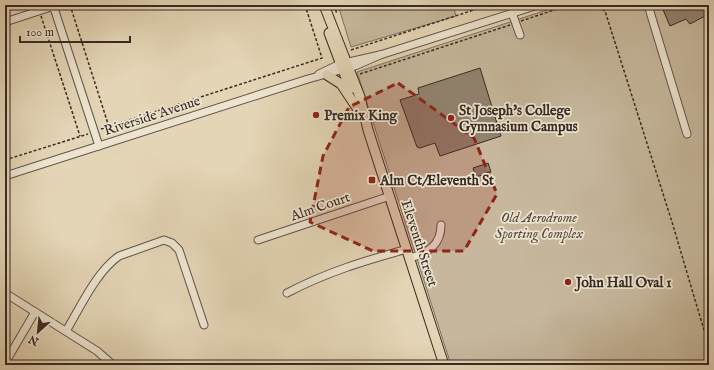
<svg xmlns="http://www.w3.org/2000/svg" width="714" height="370" viewBox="0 0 714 370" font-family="'IM FELL English',serif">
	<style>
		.green { fill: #c7b89d; stroke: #7f7160 }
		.building { fill: #918370; stroke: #372a24 }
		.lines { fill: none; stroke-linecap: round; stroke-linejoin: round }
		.minor-casing { stroke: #625548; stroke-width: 9 }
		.major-casing { stroke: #372a24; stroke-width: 11 }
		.path { stroke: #372a24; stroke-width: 1.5; stroke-dasharray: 3 2; stroke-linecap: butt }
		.minor { stroke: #ede4d0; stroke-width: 7 }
		.major { stroke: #e4d5b6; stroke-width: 9 }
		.marked { fill: #8f2418; fill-opacity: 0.2; stroke: #8f2418; stroke-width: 3; stroke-dasharray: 8 5; stroke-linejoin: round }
		.poi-dot { fill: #8f2418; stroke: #ede4d0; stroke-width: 1.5 }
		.labels { text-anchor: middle; stroke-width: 3.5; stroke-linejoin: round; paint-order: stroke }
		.poi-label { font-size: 14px; font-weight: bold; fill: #372a24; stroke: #ede4d0; text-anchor: start }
		.street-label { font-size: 14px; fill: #372a24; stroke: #ede4d0 }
		.park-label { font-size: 14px; font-style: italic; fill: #54463c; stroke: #ede4d0 }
	</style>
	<rect width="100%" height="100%" fill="#e4d5b6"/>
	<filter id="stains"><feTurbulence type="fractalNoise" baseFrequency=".005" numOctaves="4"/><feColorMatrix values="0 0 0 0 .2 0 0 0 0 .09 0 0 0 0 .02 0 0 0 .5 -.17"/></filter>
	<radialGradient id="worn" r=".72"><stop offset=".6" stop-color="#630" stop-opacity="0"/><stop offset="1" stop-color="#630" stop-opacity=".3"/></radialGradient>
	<g class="green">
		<path d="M338 5H453L456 16 351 47Z"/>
		<path d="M562 5H709V365H451L357 72Z"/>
	</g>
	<g class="building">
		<path d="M661 5H709V11L705 16 690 24 686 19 670 26Z"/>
		<path d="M480 68 501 136 440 156 435 143 420 148 417 147 400 100 419 94 418 88Z"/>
		<path d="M488 163 491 172 476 177 473 168Z"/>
	</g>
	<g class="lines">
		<defs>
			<g id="minor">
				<path d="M53 5 99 146"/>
				<path d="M648 5 687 134"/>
				<path d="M512 13 520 35"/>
				<path d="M5 22 54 6"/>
				<path d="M319 74 340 64 380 55 538 5"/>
				<path d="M5 176 308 79 355 66 380 55"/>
				<path d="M258 240 390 196"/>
				<path d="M410 258C428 253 441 245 441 225"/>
				<path d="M5 293 97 351 113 365"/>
				<path d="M287 293C327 272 364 261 407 249"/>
				<path d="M66 331C80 308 96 272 119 256L164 240 172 243 179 250 204 325"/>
				<path d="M8 358 35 312"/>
			</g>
			<g id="major">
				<path d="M324 5 360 97 368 130 444 365"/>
				<path d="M329 33 350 89"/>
				<path d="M327 75 341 84 361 114"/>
			</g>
		</defs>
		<use href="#minor" class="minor-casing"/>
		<use href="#major" class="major-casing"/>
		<g class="path">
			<path d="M70 5 109 127"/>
			<path d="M334 5 337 14"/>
			<path d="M583 6H597L605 11 672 222 709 347"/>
			<path d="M41 16 80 136"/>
			<path d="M521 21 563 7 583 5"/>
			<path d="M351 50 489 5"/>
			<path d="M360 74 510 25"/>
			<path d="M101 129 322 58 305 5"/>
			<path d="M5 160 88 134"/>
			<path d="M420 262 428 285"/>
		</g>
		<use href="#minor" class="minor"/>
		<use href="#major" class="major"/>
	</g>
	<path class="marked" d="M398 83 474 138 497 194 464 251H373L310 222 323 156 349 107Z"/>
	<g class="poi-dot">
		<circle cx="316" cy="115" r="4"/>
		<circle cx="451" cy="118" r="4"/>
		<rect x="368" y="176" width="8" height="8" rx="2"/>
		<circle cx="568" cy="282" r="4"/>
	</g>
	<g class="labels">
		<g class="poi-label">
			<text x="459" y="115">St Joseph's College<tspan x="459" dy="16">Gymnasium Campus</tspan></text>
			<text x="324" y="120">Premix King</text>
			<text x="380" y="185">Alm Ct/Eleventh St</text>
			<text x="576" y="287">John Hall Oval 1</text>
		</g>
		<g class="street-label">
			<text transform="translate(152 115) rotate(-18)" y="5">Riverside Avenue</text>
			<text transform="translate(320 206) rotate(-19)" y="5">Alm Court</text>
			<text transform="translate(420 243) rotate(72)" y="5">Eleventh Street</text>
		</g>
		<g class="park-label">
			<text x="539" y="222">Old Aerodrome<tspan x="539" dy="16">Sporting Complex</tspan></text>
		</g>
	</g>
	<rect width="714" height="370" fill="none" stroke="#e4d5b6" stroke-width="20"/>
	<rect x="6" y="6" width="702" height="358" fill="none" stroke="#372a24" stroke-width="2"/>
	<rect x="10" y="10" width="694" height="350" fill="none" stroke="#372a24"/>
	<g transform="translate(38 332) rotate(207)" stroke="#ede4d0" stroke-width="3" paint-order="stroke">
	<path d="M0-3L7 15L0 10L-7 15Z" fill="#372a24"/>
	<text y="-6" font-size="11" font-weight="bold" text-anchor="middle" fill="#372a24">N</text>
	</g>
	<path d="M20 36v6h110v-6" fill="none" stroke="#372a24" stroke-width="2"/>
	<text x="26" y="36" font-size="12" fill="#372a24" stroke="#ede4d0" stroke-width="3" paint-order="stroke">100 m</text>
	<rect width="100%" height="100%" filter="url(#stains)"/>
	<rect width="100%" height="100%" fill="url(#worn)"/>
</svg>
